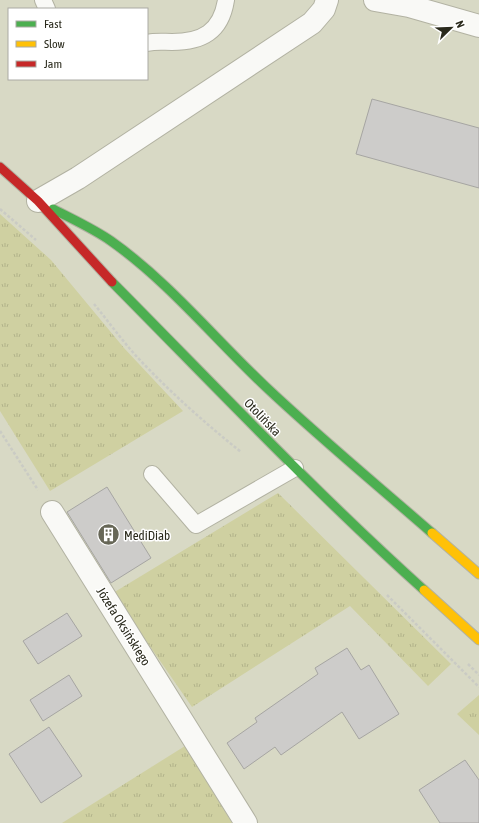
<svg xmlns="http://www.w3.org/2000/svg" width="479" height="823" viewBox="0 0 479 823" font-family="'Asap Condensed',sans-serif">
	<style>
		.grass { fill: url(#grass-tufts) }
		.building { fill: #cdccca; stroke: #a6a5a2 }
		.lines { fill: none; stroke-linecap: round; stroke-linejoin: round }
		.lane-casing { stroke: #b2b2a2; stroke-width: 18 }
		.street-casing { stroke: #b2b2a2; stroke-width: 24 }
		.fast-casing { stroke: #b2b2a2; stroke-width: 11 }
		.slow-casing { stroke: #b2b2a2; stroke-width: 11 }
		.jam-casing { stroke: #b2b2a2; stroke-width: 11 }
		.path { stroke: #cacbc4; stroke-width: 2.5; stroke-dasharray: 3 2; stroke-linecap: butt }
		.lane { stroke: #f9f9f6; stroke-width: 16 }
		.street { stroke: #f9f9f6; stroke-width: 22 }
		.fast { stroke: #4caf50; stroke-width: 9 }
		.slow { stroke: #ffc107; stroke-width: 9 }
		.jam { stroke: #c62828; stroke-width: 9 }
		.labels { text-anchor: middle; stroke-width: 3; stroke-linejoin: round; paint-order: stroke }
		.street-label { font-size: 13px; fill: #2a2a1c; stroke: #fff }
		.poi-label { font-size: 13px; fill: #2a2a1c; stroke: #fff; text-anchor: start }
	</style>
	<defs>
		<pattern id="grass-tufts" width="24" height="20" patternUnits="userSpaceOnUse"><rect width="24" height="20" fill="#cfd0a1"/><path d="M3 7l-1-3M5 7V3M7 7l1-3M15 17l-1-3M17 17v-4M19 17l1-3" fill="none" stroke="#b2b38a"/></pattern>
	</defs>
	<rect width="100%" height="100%" fill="#d8d9c5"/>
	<g class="grass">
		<path d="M0 214 51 260 124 348 183 411 50 491 0 411Z"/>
		<path d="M278 493 451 664 428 686 350 606 192 707 113 593Z"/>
		<path d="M479 695V735L457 714Z"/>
		<path d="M185 746 232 823H62Z"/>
	</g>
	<g class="building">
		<path d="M372 99 479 128V188L356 154Z"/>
		<path d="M107 487 151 558 111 583 67 512Z"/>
		<path d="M67 613 82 636 38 664 23 641Z"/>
		<path d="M347 648 361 670 369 665 399 714 359 739 342 712 281 755 275 747 244 769 227 743 257 722 255 718 318 674 315 668Z"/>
		<path d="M69 675 82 696 43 721 30 700Z"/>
		<path d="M49 727 82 776 41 803 9 754Z"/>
		<path d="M465 760 479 780V823H440L419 790Z"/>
	</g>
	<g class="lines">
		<defs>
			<g id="lane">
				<path d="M43 0 47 9"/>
				<path d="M147 43C156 41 163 42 172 42 202 42 221 32 226 0"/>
				<path d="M152 474 196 525 295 468"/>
			</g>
			<g id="street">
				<path d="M375 0 409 6 479 26"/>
				<path d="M38 201 78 178 312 23 324 9 327 0"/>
				<path d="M52 512 246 823"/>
			</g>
			<g id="fast">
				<path d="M53 209C72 219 94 229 111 241 169 282 215 339 266 387 319 437 377 485 432 533"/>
				<path d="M112 282C215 386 315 492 424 590"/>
			</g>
			<g id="slow">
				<path d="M432 533 479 574"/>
				<path d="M424 590 479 640"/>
			</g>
			<path id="jam" d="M0 167 38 201 112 282"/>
		</defs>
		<use href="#lane" class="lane-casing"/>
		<use href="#street" class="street-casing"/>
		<use href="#fast" class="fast-casing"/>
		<use href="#slow" class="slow-casing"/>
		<use href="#jam" class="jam-casing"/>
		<g class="path">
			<path d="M0 209 36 240"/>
			<path d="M94 304C109 322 123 342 139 359 171 393 205 423 241 452"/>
			<path d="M0 431 38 490"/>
			<path d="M387 595 479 687"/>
			<path d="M468 664 479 675"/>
		</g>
		<use href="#lane" class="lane"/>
		<use href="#street" class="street"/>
		<use href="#fast" class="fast"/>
		<use href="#slow" class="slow"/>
		<use href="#jam" class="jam"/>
	</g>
	<defs>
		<symbol id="building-disc" viewBox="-11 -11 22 22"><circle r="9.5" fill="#676757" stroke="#fff"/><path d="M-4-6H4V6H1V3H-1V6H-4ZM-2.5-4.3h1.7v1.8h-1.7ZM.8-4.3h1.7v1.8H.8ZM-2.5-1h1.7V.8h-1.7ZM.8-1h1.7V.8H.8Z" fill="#fff"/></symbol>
	</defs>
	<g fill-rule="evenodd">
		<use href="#building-disc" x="96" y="522" width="25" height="25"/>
	</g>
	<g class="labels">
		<g class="street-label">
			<text transform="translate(263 417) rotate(46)" y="5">Otolińska</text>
			<text transform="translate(124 626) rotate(58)" y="5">Józefa Oksińskiego</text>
		</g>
		<g class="poi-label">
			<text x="124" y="540">MediDiab</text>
		</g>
	</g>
	<rect x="8" y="8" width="140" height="72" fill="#ffffff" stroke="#aaaaa4"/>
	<rect x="16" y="21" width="20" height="6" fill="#4caf50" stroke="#aaaaa4"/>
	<text x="44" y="28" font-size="12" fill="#2a2a1c">Fast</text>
	<rect x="16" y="41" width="20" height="6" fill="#ffc107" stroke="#aaaaa4"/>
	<text x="44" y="48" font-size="12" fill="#2a2a1c">Slow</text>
	<rect x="16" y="61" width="20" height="6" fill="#c62828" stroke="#aaaaa4"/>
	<text x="44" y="68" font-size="12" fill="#2a2a1c">Jam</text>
	<g transform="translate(451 28) rotate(67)" stroke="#ffffff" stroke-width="3" paint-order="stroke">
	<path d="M0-3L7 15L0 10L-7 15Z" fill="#2a2a1c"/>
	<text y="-6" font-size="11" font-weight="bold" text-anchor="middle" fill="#2a2a1c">N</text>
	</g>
</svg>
